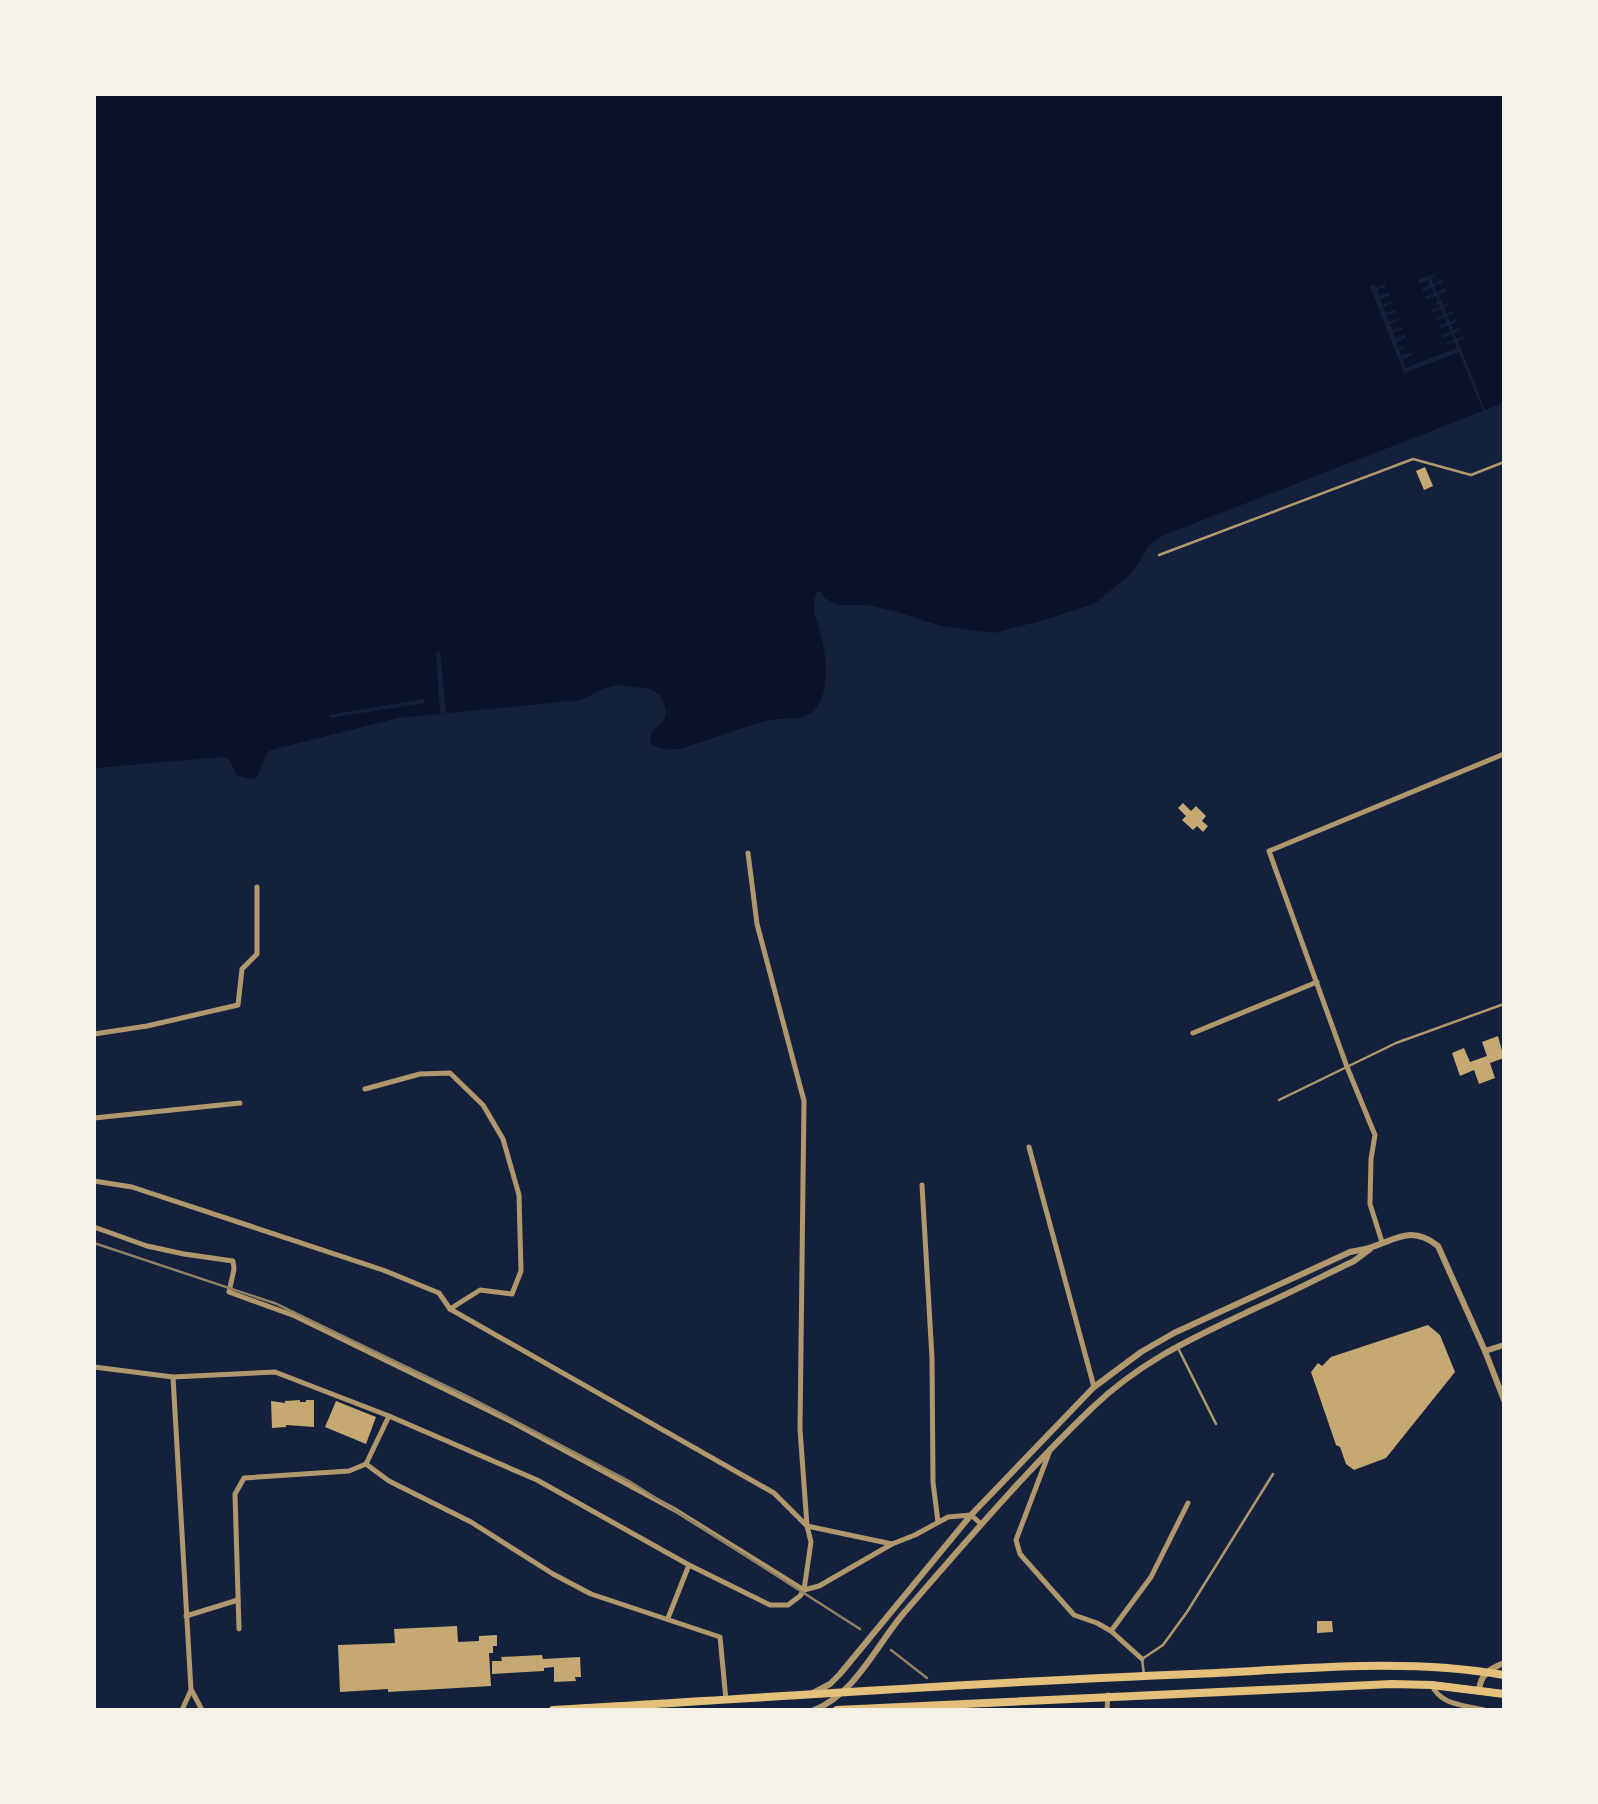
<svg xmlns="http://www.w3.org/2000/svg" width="1598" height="1804" viewBox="0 0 1598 1804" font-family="Barlow,sans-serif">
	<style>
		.water { fill: #0b132b }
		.pier { fill: #14213d }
		.building { fill: #c6a872 }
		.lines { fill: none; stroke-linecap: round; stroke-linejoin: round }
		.service { stroke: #b1986c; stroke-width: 2.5 }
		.minor { stroke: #b1986c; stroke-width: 5 }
		.tertiary { stroke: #b1986c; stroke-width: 6 }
		.primary { stroke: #e5c07b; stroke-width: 8 }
		.rail { stroke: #918062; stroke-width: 2.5 }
	</style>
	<rect width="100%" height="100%" fill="#14213d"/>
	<path class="water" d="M95 95H1503V403L1162 536 1147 547 1140 562 1130 575 1094 604 1044 620 993 633 941 626 894 611 867 605H839L826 599 820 592H817C809 607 819 624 822 639 827 661 832 708 803 717 793 719 781 718 771 720 741 727 712 739 683 748 672 751 639 750 654 730 657 726 663 723 665 717 668 710 662 701 660 695L650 689 618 685 605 688 581 700 398 718 271 750C261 757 264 769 255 778L249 779 237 775 229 760 223 757 95 768Z"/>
	<g class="pier">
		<path d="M1438 273 1431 278 1433 284 1442 280 1443 282 1434 286 1436 292 1446 288V291L1438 295 1440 300 1447 298 1441 302 1443 305 1451 302 1444 307 1446 314 1454 311V313L1447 316 1450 322 1457 319 1458 321 1451 324 1453 330 1461 328V329L1454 333 1456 339 1464 336 1465 338 1458 341 1485 410 1483 411 1459 352 1404 373 1370 286 1374 285 1376 288 1386 284V286L1377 290 1379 296 1389 292 1390 295 1380 299 1382 305 1392 301 1393 303 1383 307 1386 313 1396 310V312L1386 316 1389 322 1399 318V320L1390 324 1392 330 1402 327 1403 329 1393 333 1395 339 1405 335 1406 338 1396 342 1398 348 1408 346 1399 350 1401 356 1412 352 1413 355 1402 359 1406 368 1457 348 1454 342 1447 345 1446 343 1454 340 1452 334 1443 338 1442 335 1450 332 1448 325 1440 328 1439 326 1447 323 1445 317 1436 320 1435 318 1443 315 1441 309 1432 312V310L1440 307 1439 304 1434 305 1438 301 1436 296 1426 299 1425 297 1434 293 1432 288 1423 291 1422 289 1430 285 1428 280 1419 283 1418 280Z"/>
		<path d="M440 651 446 713 440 714 436 652Z"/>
		<path d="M424 699V703L330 718 329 715Z"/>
	</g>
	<g class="building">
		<path d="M1425 467 1433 486 1424 490 1416 471Z"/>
		<path d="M1183 803 1191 811 1196 806 1206 816 1202 821 1208 826 1203 832 1197 826 1193 830 1182 820 1186 816 1178 808Z"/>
		<path d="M1498 1036 1504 1058 1490 1063 1495 1078 1479 1084 1474 1070 1460 1076 1452 1053 1464 1048 1470 1062 1487 1056 1482 1042Z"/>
		<path d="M1428 1325 1440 1335 1455 1372 1386 1458 1354 1470 1346 1464 1340 1447 1336 1445 1311 1372 1318 1363 1322 1366 1331 1357Z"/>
		<path d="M300 1400V1402H306V1400H314V1427L286 1425V1427L272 1428 271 1401 285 1403V1401Z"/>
		<path d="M336 1401 376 1417 366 1444 325 1427Z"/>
		<path d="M1317 1621H1332L1333 1632 1317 1633Z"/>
		<path d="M457 1626 458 1642 479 1641V1636L497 1635V1646H493V1653H489L491 1686 388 1692V1689L340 1692 338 1645 395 1643 394 1629Z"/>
		<path d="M542 1655 543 1659 580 1657 581 1677H575L576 1681 554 1682V1667L544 1668V1671L492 1674V1661H502L501 1657Z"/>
	</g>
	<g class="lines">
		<g class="service">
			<path d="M1159 555 1413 459 1471 475 1504 462"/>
			<path d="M1279 1100 1396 1043 1504 1004"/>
			<path d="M1178 1348 1216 1424"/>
			<path d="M1144 1675 1142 1659 1163 1645 1187 1612 1273 1474"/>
		</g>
		<g class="minor">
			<path d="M1193 1033 1317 982"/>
			<path d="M94 1034 147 1026 238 1005 242 969 257 954V887"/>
			<path d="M365 1089 420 1074 450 1073 483 1105 503 1139 519 1195 521 1271 512 1294 480 1290 450 1309"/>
			<path d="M94 1118 240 1103"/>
			<path d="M1029 1147 1094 1387"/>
			<path d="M94 1181 132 1187 383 1270 439 1293 450 1309 774 1493 807 1526 892 1544"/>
			<path d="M922 1185 932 1358 933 1482 938 1522"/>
			<path d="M94 1227 147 1246 184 1254 233 1261 234 1269 229 1292 295 1316 512 1422 675 1510 804 1590"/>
			<path d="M1382 1242 1370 1204 1371 1159 1375 1135 1347 1067 1269 851 1504 754"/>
			<path d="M94 1367 173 1377 275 1372 389 1416 537 1480 689 1565 770 1605H788L800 1596 804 1590 811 1542 807 1526 800 1429 804 1101 757 924 748 853"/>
			<path d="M173 1377 191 1690 182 1710"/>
			<path d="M1049 1453 1016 1540 1020 1554 1074 1615 1097 1623 1111 1631 1151 1577 1188 1503"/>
			<path d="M366 1464 389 1416"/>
			<path d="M804 1590 819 1586 892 1544 915 1535 948 1517 971 1515 981 1524"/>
			<path d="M186 1616 238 1600"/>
			<path d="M668 1618 689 1565"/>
			<path d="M239 1629 235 1494 244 1478 349 1471 366 1464 389 1481 471 1522 553 1574 591 1594 720 1637 726 1700"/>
			<path d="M1111 1631 1142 1659"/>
			<path d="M1432 1685C1440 1705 1464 1705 1484 1710"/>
			<path d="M192 1691 202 1710"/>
			<path d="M1107 1710 1108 1695"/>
		</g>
		<g class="tertiary">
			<path d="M1485 1351 1504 1345"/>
			<path d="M1479 1690C1481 1674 1489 1669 1504 1663"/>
			<path d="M813 1693 830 1684 840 1674 971 1515 1094 1387 1141 1352 1174 1333 1350 1252C1357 1250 1365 1250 1372 1247 1399 1238 1412 1226 1438 1246L1485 1351 1504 1400"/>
			<path d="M814 1710C855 1694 876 1646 903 1614 964 1544 1025 1472 1092 1408 1142 1360 1193 1338 1254 1309 1288 1294 1321 1277 1354 1261L1370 1249"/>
		</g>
		<g class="primary">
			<path d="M553 1710C766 1698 979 1682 1192 1674 1295 1670 1401 1657 1504 1675"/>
			<path d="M837 1710 1392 1684 1432 1685 1504 1694"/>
		</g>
		<g class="rail">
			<path d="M94 1243 277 1304 469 1397 629 1481 860 1629"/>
			<path d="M891 1650 927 1678"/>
		</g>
	</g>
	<rect width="1598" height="1804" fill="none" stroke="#f6f1e7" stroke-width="192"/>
</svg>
